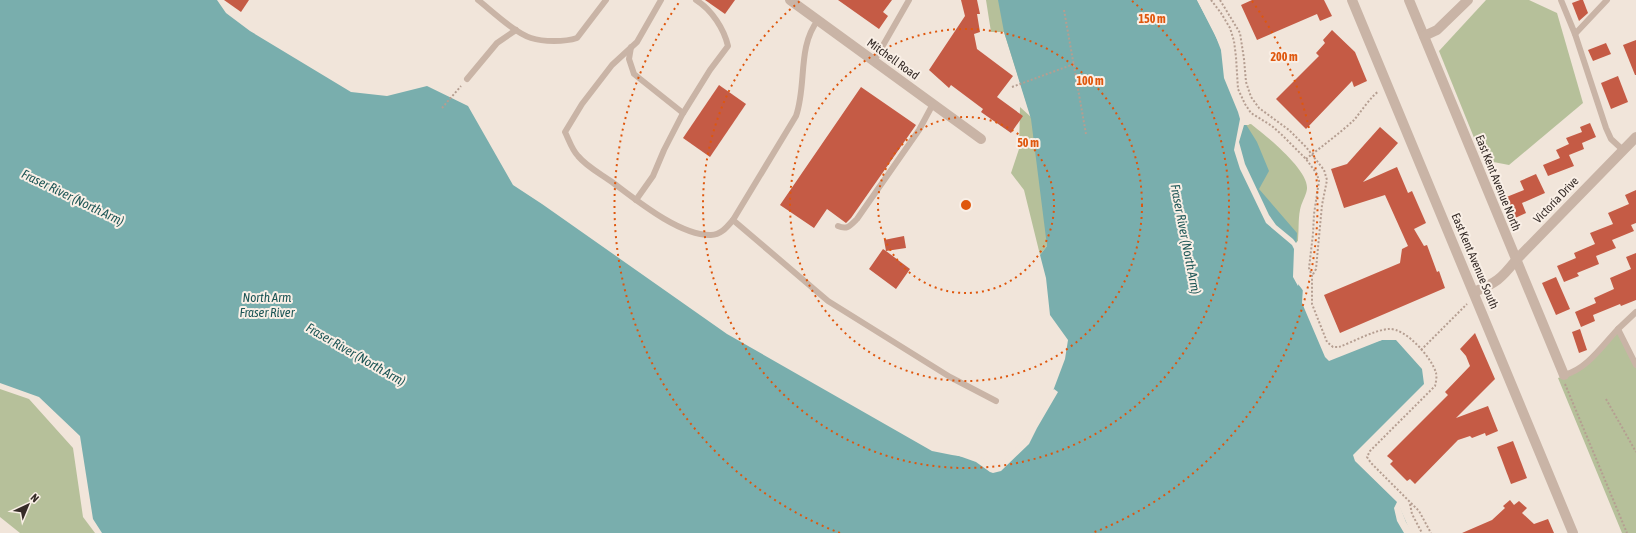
<svg xmlns="http://www.w3.org/2000/svg" width="1636" height="533" viewBox="0 0 1636 533" font-family="'Asap Condensed',sans-serif">
	<style>
		.green { fill: #b6c09a }
		.water { fill: #79aead }
		.pier { fill: #f1e5da }
		.building { fill: #c55b45 }
		.lines { fill: none; stroke-linecap: round; stroke-linejoin: round }
		.path { stroke: #b59e91; stroke-width: 2; stroke-dasharray: 2 2; stroke-linecap: butt }
		.lane { stroke: #c9b4a6; stroke-width: 6 }
		.street { stroke: #c9b4a6; stroke-width: 10 }
		.ring { fill: none; stroke: #df570d; stroke-width: 2; stroke-dasharray: 2 4 }
		.labels { text-anchor: middle; stroke-width: 4; stroke-linejoin: round; paint-order: stroke }
		.street-label { font-size: 12px; fill: #352b27; stroke: #f9efe6 }
		.water-label { font-size: 13px; font-style: italic; fill: #1d5656; stroke: #f9efe6 }
		.centre { fill: #df570d; stroke: #f9efe6; stroke-width: 2 }
		.ring-label { font-size: 12px; text-anchor: middle; font-weight: bold; fill: #df570d; stroke: #f9efe6; stroke-width: 4; stroke-linejoin: round; paint-order: stroke }
	</style>
	<rect width="100%" height="100%" fill="#f1e5da"/>
	<g class="green">
		<path d="M986 0H1030L1047 246 1040 255 1024 190 1011 173 1019 149 1020 107 1031 117 1004 32H991Z"/>
		<path d="M1486 0H1529L1557 13 1583 103 1509 165 1483 160 1439 51Z"/>
		<path d="M1251 124C1265 135 1309 170 1307 189 1306 196 1301 203 1300 210 1298 220 1299 231 1298 241L1296 243 1255 184 1244 125Z"/>
		<path d="M1618 329 1636 365V533H1622L1558 378 1572 373Z"/>
		<path d="M0 389 29 399 73 448 83 517 95 533H20L0 517Z"/>
	</g>
	<path class="water" d="M0 0H217L226 13 250 31 351 92 387 96 427 86 468 106 513 185 542 204 727 334 932 451 952 455 978 459 995 466 1004 464 1028 437 1050 399 1065 359 1068 340 1050 315 1046 278 1040 255 1047 246 1031 119 1004 32 998 0H1197L1221 47 1226 81 1242 118 1257 142 1269 171 1259 189 1297 233 1295 280 1308 297 1324 343 1342 351 1400 335 1431 367 1432 385 1363 453 1365 464 1398 496 1399 506 1411 533H102L93 519 80 436 39 397 0 383Z"/>
	<g class="pier">
		<path d="M1197 0H1200L1223 47 1228 81 1249 125H1244L1239 142 1245 164 1269 215 1276 225 1293 239 1296 243 1298 241 1299 232V233L1297 279 1299 282 1298 286 1293 277 1294 249 1292 245 1266 223 1240 169 1234 150 1240 119 1238 112 1224 78 1221 50 1214 32Z"/>
		<path d="M1303 287 1310 296 1326 342 1342 348 1382 331 1400 333 1432 366 1434 386 1365 454 1367 463 1399 495 1400 503 1399 504 1406 522 1413 533H1404L1397 521 1394 508 1397 502 1355 461 1353 455 1424 384 1422 369 1396 340H1382L1329 361 1325 357 1302 303Z"/>
		<path d="M1054 389 1058 392 1037 428 1029 444 1001 471 993 473 990 472 976 462 948 452 979 457 996 464 1003 462 1026 436 1046 404 1051 392Z"/>
	</g>
	<g class="building">
		<path d="M224 0H249L241 12Z"/>
		<path d="M705 0H735L725 14Z"/>
		<path d="M838 0H892L883 12 888 16 879 29Z"/>
		<path d="M961 0H977L980 14H977L980 32 974 34 977 49 1013 76 997 97 1023 116 1011 133 981 112 983 109 951 85 949 88 929 70 965 16Z"/>
		<path d="M1252 0H1324L1332 16 1320 21 1317 14 1257 40 1241 5Z"/>
		<path d="M1580 0H1583L1588 13 1579 21 1572 3Z"/>
		<path d="M1332 30 1355 52 1367 81 1354 87 1352 81 1306 129 1276 99 1319 56 1316 53 1325 43 1323 40Z"/>
		<path d="M1636 40V75H1635L1623 45Z"/>
		<path d="M1606 43 1611 54 1593 61 1588 50Z"/>
		<path d="M1618 76 1628 102 1611 109 1601 83Z"/>
		<path d="M719 85 746 104 710 157 683 138Z"/>
		<path d="M861 87 916 125 851 218 846 223 827 209 814 228 780 205Z"/>
		<path d="M1590 123 1596 137 1582 143 1584 149 1569 155 1574 166 1548 176 1543 165 1560 158 1556 150 1569 144 1566 138 1582 132 1580 127Z"/>
		<path d="M1380 127 1398 143 1363 182 1397 167 1408 193 1412 191 1426 223 1414 229 1424 246 1427 245 1437 272 1439 271 1445 288 1340 333 1324 295 1400 263 1402 249 1408 246 1385 195 1344 208 1331 169 1347 164Z"/>
		<path d="M1536 174 1545 193 1522 203 1526 213 1513 219 1504 198 1524 190 1520 181Z"/>
		<path d="M1636 190V223L1631 225 1634 231 1612 240 1616 248 1596 256 1599 264 1577 273 1579 276 1564 282 1557 266 1576 258 1574 253 1595 244 1590 233 1613 224 1608 213 1629 204 1625 195Z"/>
		<path d="M904 236 906 248 886 251 910 269 896 289 869 269 883 249 886 251 884 240Z"/>
		<path d="M1636 253V300L1621 306 1620 304 1593 315 1595 321 1581 327 1575 312 1596 303 1594 298 1614 289 1610 278 1631 269 1626 257Z"/>
		<path d="M1556 277 1570 309 1556 315 1542 283Z"/>
		<path d="M1580 329 1587 350 1579 353 1572 332Z"/>
		<path d="M1475 333 1495 379 1456 418 1488 406 1498 431 1486 436 1485 433 1472 438 1470 436 1458 440 1415 484 1410 479 1407 481 1390 464 1393 461 1387 456 1448 395 1445 392 1470 366 1466 356 1460 349Z"/>
		<path d="M1513 441 1527 478 1511 484 1497 447Z"/>
		<path d="M1510 500 1514 505 1519 501 1527 508 1522 513 1534 524 1548 519 1554 533H1462L1492 520 1505 508 1503 506Z"/>
	</g>
	<g class="lines">
		<g class="path">
			<path d="M1211 0 1221 13 1230 28 1234 41 1236 57 1238 89 1245 104 1251 113 1272 126 1282 135 1306 159 1317 174 1319 181 1314 214 1313 234 1309 268 1312 276V304L1327 342 1333 347H1339C1353 342 1374 330 1389 329 1406 328 1432 358 1436 373 1437 377 1436 382 1435 386L1370 451 1367 457 1371 463 1419 511 1431 533"/>
			<path d="M1220 0 1240 33 1244 59 1246 82 1251 97 1259 108 1289 130 1306 147 1324 170 1327 180 1322 205 1316 269 1312 276"/>
			<path d="M1064 10 1086 134"/>
			<path d="M1012 87 1074 64"/>
			<path d="M442 108 461 86"/>
			<path d="M1306 159C1321 147 1340 133 1354 120 1360 113 1372 95 1378 92"/>
			<path d="M1421 350 1467 304"/>
			<path d="M1565 384 1627 533"/>
			<path d="M1606 399 1636 452"/>
			<path d="M1410 504 1412 514 1422 533"/>
		</g>
		<g class="lane">
			<path d="M478 0C492 11 515 33 531 38 543 42 565 42 577 38L606 0"/>
			<path d="M661 0 637 42 612 65 582 104 565 132C569 140 572 150 578 156 587 167 601 174 612 182 636 200 680 236 711 235 721 235 727 227 733 220L796 116C807 85 797 47 818 20"/>
			<path d="M1561 0 1575 34 1606 128 1611 139 1623 150"/>
			<path d="M1575 34 1607 0"/>
			<path d="M631 47 629 59 634 74 683 113"/>
			<path d="M874 61 909 0"/>
			<path d="M467 79 497 43 516 30"/>
			<path d="M636 200 653 176 664 150 682 115 710 70 728 46C724 29 712 10 696 0"/>
			<path d="M733 220 828 301 950 377 996 401"/>
			<path d="M838 226C847 230 850 226 857 219L919 130 933 104"/>
			<path d="M1618 329 1636 312"/>
			<path d="M1564 375C1587 369 1602 346 1618 329L1636 365"/>
		</g>
		<g class="street">
			<path d="M790 0 981 139"/>
			<path d="M1352 0 1573 533"/>
			<path d="M1409 0 1564 375"/>
			<path d="M1424 36 1437 30 1468 0"/>
			<path d="M1474 292C1496 283 1501 279 1516 260L1636 137"/>
		</g>
	</g>
	<g class="ring">
		<circle cx="966" cy="205" r="88"/>
		<circle cx="966" cy="205" r="176"/>
		<path d="M1132 1A263 263 0 1 1 800 1"/>
		<path d="M840 533A351 351 0 0 1 680 1M1252 1A351 351 0 0 1 1092 533"/>
	</g>
	<g class="labels">
		<g class="street-label">
			<text transform="translate(893 59) rotate(36)" y="4">Mitchell Road</text>
			<text transform="translate(1498 183) rotate(68)" y="4">East Kent Avenue North</text>
			<text transform="translate(1556 200) rotate(-46)" y="4">Victoria Drive</text>
			<text transform="translate(1475 261) rotate(67)" y="4">East Kent Avenue South</text>
		</g>
		<g class="water-label">
			<text transform="translate(73 197) rotate(26)" y="5">Fraser River (North Arm)</text>
			<text transform="translate(1186 239) rotate(79)" y="5">Fraser River (North Arm)</text>
			<text x="267" y="302">North Arm<tspan x="267" dy="15">Fraser River</tspan></text>
			<text transform="translate(356 354) rotate(30)" y="5">Fraser River (North Arm)</text>
		</g>
	</g>
	<circle cx="966" cy="205" r="6" class="centre"/>
	<g class="ring-label">
		<text x="1152" y="23">150 m</text>
		<text x="1284" y="61">200 m</text>
		<text x="1090" y="85">100 m</text>
		<text x="1028" y="147">50 m</text>
	</g>
	<g transform="translate(28 505) rotate(44)" stroke="#f9efe6" stroke-width="3" paint-order="stroke">
	<path d="M0-3L7 15L0 10L-7 15Z" fill="#352b27"/>
	<text y="-6" font-size="11" font-weight="bold" text-anchor="middle" fill="#352b27">N</text>
	</g>
</svg>
